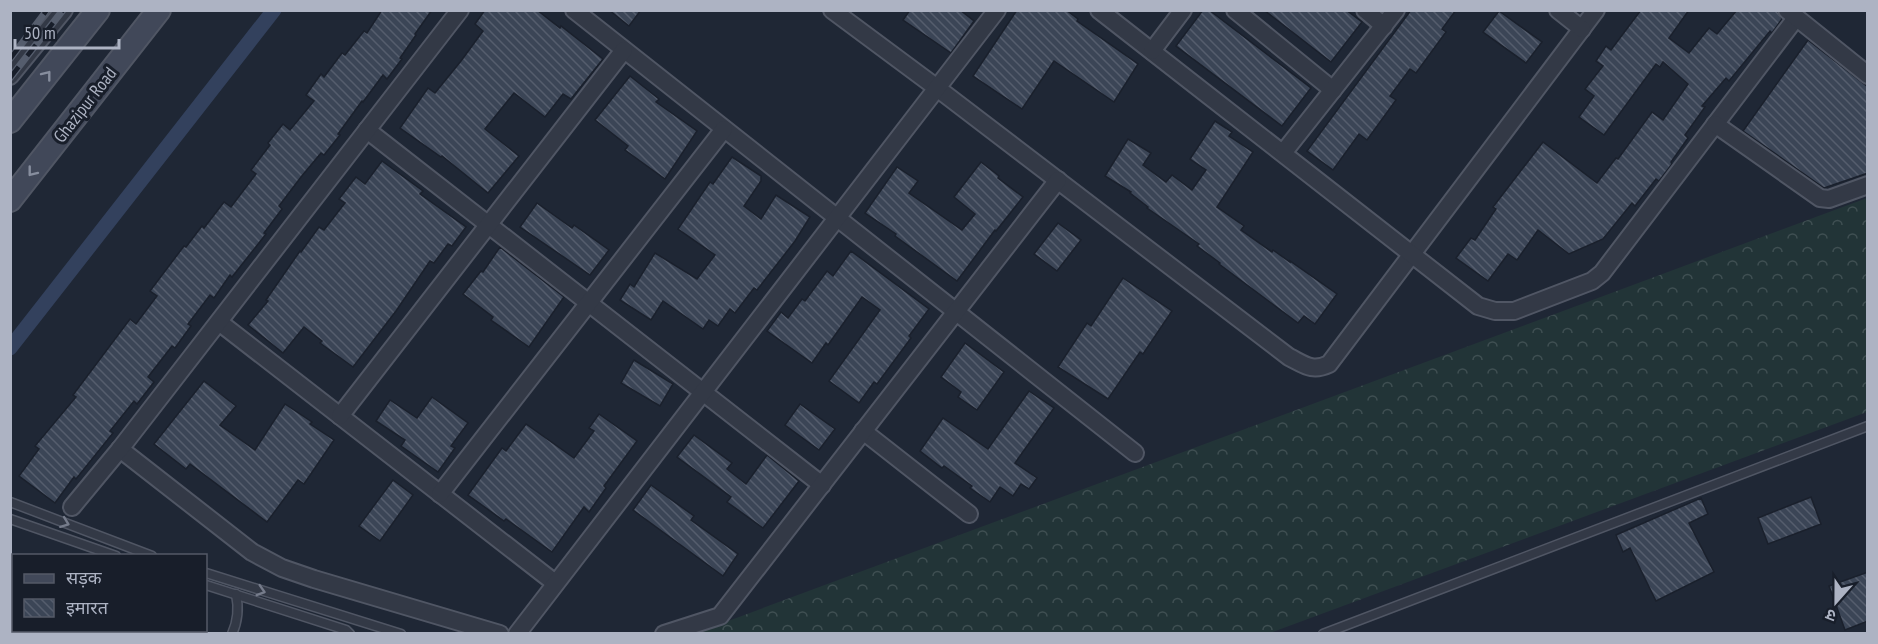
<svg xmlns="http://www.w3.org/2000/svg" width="1878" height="644" viewBox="0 0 1878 644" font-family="'PT Sans Narrow','Noto Sans Devanagari',sans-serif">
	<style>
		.forest { fill: url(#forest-crowns) }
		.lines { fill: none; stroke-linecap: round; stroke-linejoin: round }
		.canal { stroke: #33415d; stroke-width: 15 }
		.building { fill: url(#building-back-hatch); stroke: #1a202c; stroke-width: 1.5 }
		.service-casing { stroke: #505664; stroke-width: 11 }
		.minor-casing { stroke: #505664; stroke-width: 20 }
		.secondary-casing { stroke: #505664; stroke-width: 26 }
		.service { stroke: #333946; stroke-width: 8 }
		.minor { stroke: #333946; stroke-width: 16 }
		.secondary { stroke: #414859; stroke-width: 22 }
		.rail-casing { stroke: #555d6d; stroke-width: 7 }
		.rail { stroke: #181e2a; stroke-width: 4.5; stroke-dasharray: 14; stroke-linecap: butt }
		.oneway { stroke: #878e9e }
		.oneway2 { stroke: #767c8b }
		.labels { text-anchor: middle; stroke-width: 6; stroke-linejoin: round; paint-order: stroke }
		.street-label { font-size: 18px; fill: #adb3c3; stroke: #181e2a }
	</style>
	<defs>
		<pattern id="forest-crowns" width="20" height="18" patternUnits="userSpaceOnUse" patternTransform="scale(1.5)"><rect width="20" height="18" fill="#223437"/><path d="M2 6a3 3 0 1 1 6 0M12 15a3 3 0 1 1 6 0" fill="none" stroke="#3f4f52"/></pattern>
		<pattern id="building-back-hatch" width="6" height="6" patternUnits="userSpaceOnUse" patternTransform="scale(1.5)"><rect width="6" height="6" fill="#3b4556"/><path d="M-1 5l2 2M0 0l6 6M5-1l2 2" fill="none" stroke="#555d6d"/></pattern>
	</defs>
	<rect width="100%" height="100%" fill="#1f2735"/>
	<path class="forest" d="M1867 198V412L1270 633 693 634Z"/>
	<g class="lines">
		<path class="canal" d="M10 348 274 10"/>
	</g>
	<g class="building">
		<path d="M382 10H432L415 34 416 35 400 58 402 59 387 79 383 75 363 102 362 101 338 134 340 135 324 155 321 153 301 177 279 206 282 209 264 233 266 234 232 277 230 275 214 298 210 295 188 324 191 326 175 348 172 346 148 377 154 382 137 404 134 401 110 431 113 433 76 479 74 477 55 503 19 476 39 449 35 446 76 397 73 395 130 319 136 324 157 296 150 291 184 246 186 247 202 226 204 228 224 202 231 207 256 174 251 170 270 145 268 143 283 124 290 130 314 101 306 95 321 74 324 77 342 53 345 55 364 31 367 33Z"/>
		<path d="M485 10H537L560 28 561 26 603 59 571 99 563 94 545 117 514 93 485 129 519 156 488 193 442 156 441 157 400 128 428 88 435 93 461 61 483 31 475 24Z"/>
		<path d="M609 10H641L629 26Z"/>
		<path d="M910 10H960L974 21 951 53 903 20Z"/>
		<path d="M1017 10H1066L1078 19 1077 21 1138 64 1114 102 1054 61 1022 109 973 76Z"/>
		<path d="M1203 10H1209L1311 88 1282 126 1176 46Z"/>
		<path d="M1264 10H1346L1362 22 1331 62Z"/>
		<path d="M1411 10H1456L1442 29 1446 32 1416 73 1410 69 1390 96 1396 100 1367 140 1359 134 1333 170 1307 151Z"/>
		<path d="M1641 10H1689L1669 38 1689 53 1709 28 1717 34 1737 10H1777L1782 19 1772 33 1770 31 1729 81 1726 78 1702 106 1705 107 1685 135 1688 138 1671 162 1672 164 1659 181 1656 179 1635 206 1632 203 1603 239 1569 254 1538 230 1517 260 1508 254 1488 281 1456 258 1471 238 1475 240 1496 209 1493 207 1543 142 1597 183 1616 158 1618 159 1652 112 1663 120 1688 84 1663 62 1660 67 1656 64 1604 135 1579 117 1594 96 1585 89 1603 66 1596 61 1606 46 1611 50Z"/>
		<path d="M1499 11 1542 42 1526 63 1483 32Z"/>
		<path d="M1808 40 1868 87V173L1824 188 1743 131Z"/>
		<path d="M630 76 659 99 656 102 697 131 665 179 625 150 628 146 595 120Z"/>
		<path d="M1215 121 1232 132 1229 136 1253 152 1217 207 1244 226 1241 230 1272 252 1273 250 1290 262V261L1337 294 1315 324 1304 316 1298 323 1219 264 1220 263 1197 246 1199 244 1147 208 1148 207 1130 193 1131 192 1105 176 1128 139 1151 153 1143 165 1166 182 1172 175 1192 190 1206 170 1190 159Z"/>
		<path d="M732 157 761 176V181L744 206 761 219 776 195 810 217 795 241 757 290 754 288 735 313 730 309 718 326 709 320 703 329 663 301 651 320 620 300 630 284 634 287 655 253 697 279 715 255 678 229 710 182 713 184Z"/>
		<path d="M382 161 423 191 420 194 466 227 452 246 448 244 434 263 430 261 396 311 353 367 320 343 322 341 304 327 283 353 248 325 268 301 266 300 300 251 301 252 319 227 324 230 345 203 339 199 356 177 365 184Z"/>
		<path d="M981 162 999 176 998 178 1023 197 996 231 995 230 957 281 895 236 896 234 865 213 897 167 918 181 909 193 962 230 975 214 954 197Z"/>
		<path d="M537 203 572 228 574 225 609 250 590 275 520 227Z"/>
		<path d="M1058 223 1081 240 1057 271 1034 254Z"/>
		<path d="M500 247 564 297 529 347 491 320 493 317 463 294 481 271 483 272Z"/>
		<path d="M851 251 929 309 909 336 911 338 877 384 874 382 859 403 829 381 880 310 862 297 828 345 826 343 812 363 767 331 781 312 788 318 802 299 805 301 827 271 833 276Z"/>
		<path d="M1123 278 1172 311 1143 354 1140 352 1108 399 1058 367 1087 323 1091 326Z"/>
		<path d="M965 343 1004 372 977 410 958 397 961 392 941 377Z"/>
		<path d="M634 360 673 384 660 406 621 383Z"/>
		<path d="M204 381 236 406 220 425 255 450 285 404 312 422 310 424 334 440 304 484 298 480 267 522 190 464 186 469 154 444Z"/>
		<path d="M1029 391 1054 408 1015 463 1037 478 1029 489 1021 484 1013 496 1000 487 990 502 970 488 972 486 944 466 942 468 920 451 943 418 988 449Z"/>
		<path d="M432 397 468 423 451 446 455 448 438 472 401 446 405 440 376 421 390 400 417 418Z"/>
		<path d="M800 404 835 429 819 450 785 425Z"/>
		<path d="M599 414 637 441 604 486 606 488 589 512 584 507 552 552 506 519 504 521 468 495 502 448 506 451 526 424 574 458 594 431 589 428Z"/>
		<path d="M694 435 732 463 727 469 746 484 767 455 799 481 763 528 727 502 731 497 677 457Z"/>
		<path d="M393 480 413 495 380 541 359 526Z"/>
		<path d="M651 485 694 516 691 520 738 554 723 576 633 510Z"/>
		<path d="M1811 497 1821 524 1768 544 1758 518Z"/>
		<path d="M1701 498 1708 514 1689 523 1714 572 1656 601 1630 548 1623 552 1616 535Z"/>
		<path d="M1868 572V621L1845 630 1829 586Z"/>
	</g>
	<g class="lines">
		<defs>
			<g id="service">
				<path d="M10 502 152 556"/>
				<path d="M10 519 116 556"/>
				<path d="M206 573 401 634"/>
				<path d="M206 585 346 630 350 634"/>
				<path d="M232 634C238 621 239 608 236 594"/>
				<path d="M1323 634 1868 426"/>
			</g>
			<g id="minor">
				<path d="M574 10 1135 453"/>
				<path d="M832 10 937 88 1289 357C1305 365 1312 372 1329 364L1596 10"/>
				<path d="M1099 10 1478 306 1495 311H1514L1592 281 1602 273 1796 18"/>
				<path d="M1235 10 1333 90"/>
				<path d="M1365 10 1384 26"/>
				<path d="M1558 10 1582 29"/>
				<path d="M1787 10 1868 75"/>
				<path d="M1152 51 1183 10"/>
				<path d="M10 76 64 10"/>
				<path d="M1715 124 1820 198 1829 199 1868 185"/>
				<path d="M367 130 822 485"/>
				<path d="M1283 153 1396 10"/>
				<path d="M219 322 555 583"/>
				<path d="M340 416 624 50"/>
				<path d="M863 431 969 514"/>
				<path d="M120 449 252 552 282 568 314 579 500 634"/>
				<path d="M440 494 724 129"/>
				<path d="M72 507 120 449 460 10"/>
				<path d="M517 634 997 10"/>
				<path d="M664 634 720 616 1058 180"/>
			</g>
			<g id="secondary">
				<path d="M10 121 98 10"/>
				<path d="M10 200 159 10"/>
			</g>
		</defs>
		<use href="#service" class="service-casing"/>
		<use href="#minor" class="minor-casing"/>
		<use href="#secondary" class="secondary-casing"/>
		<use href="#service" class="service"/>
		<use href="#minor" class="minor"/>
		<use href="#secondary" class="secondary"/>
		<defs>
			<g id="rail">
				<path d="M10 59 47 10"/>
				<path d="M10 78 63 10"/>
			</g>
		</defs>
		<use href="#rail" class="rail-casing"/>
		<use href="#rail" class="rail"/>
	</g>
	<defs><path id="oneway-chevron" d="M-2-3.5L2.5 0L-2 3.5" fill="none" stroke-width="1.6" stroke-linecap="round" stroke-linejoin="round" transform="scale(1.5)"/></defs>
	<g class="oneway">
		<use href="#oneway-chevron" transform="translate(47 75) rotate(-52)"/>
		<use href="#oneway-chevron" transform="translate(32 172) rotate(128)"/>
	</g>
	<g class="oneway2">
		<use href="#oneway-chevron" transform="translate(65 523) rotate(21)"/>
		<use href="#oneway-chevron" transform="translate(261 591) rotate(17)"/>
	</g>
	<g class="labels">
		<g class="street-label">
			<text transform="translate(85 105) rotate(-52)" y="6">Ghazipur Road</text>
		</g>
	</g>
	<rect width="1878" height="644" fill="none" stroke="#adb3c3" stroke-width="24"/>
	<rect x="12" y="554" width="195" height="78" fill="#181e2a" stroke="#545a67" stroke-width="1.5"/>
	<rect x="24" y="574" width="30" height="9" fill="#414859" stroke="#545a67" stroke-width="1.5"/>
	<text x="66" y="584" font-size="18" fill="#adb3c3">सड़क</text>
	<rect x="24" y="599" width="30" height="18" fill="url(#building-back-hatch)" stroke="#545a67" stroke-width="1.5"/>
	<text x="66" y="614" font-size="18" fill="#adb3c3">इमारत</text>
	<g transform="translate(1836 602) rotate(201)" stroke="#181e2a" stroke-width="4.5" paint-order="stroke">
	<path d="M0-4.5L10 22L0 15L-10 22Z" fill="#adb3c3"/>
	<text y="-9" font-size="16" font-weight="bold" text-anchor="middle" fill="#adb3c3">उ</text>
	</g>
	<path d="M15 39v9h104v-9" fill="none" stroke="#adb3c3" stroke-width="3"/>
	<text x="24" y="39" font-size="18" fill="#adb3c3" stroke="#181e2a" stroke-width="4.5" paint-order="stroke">50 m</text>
</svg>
